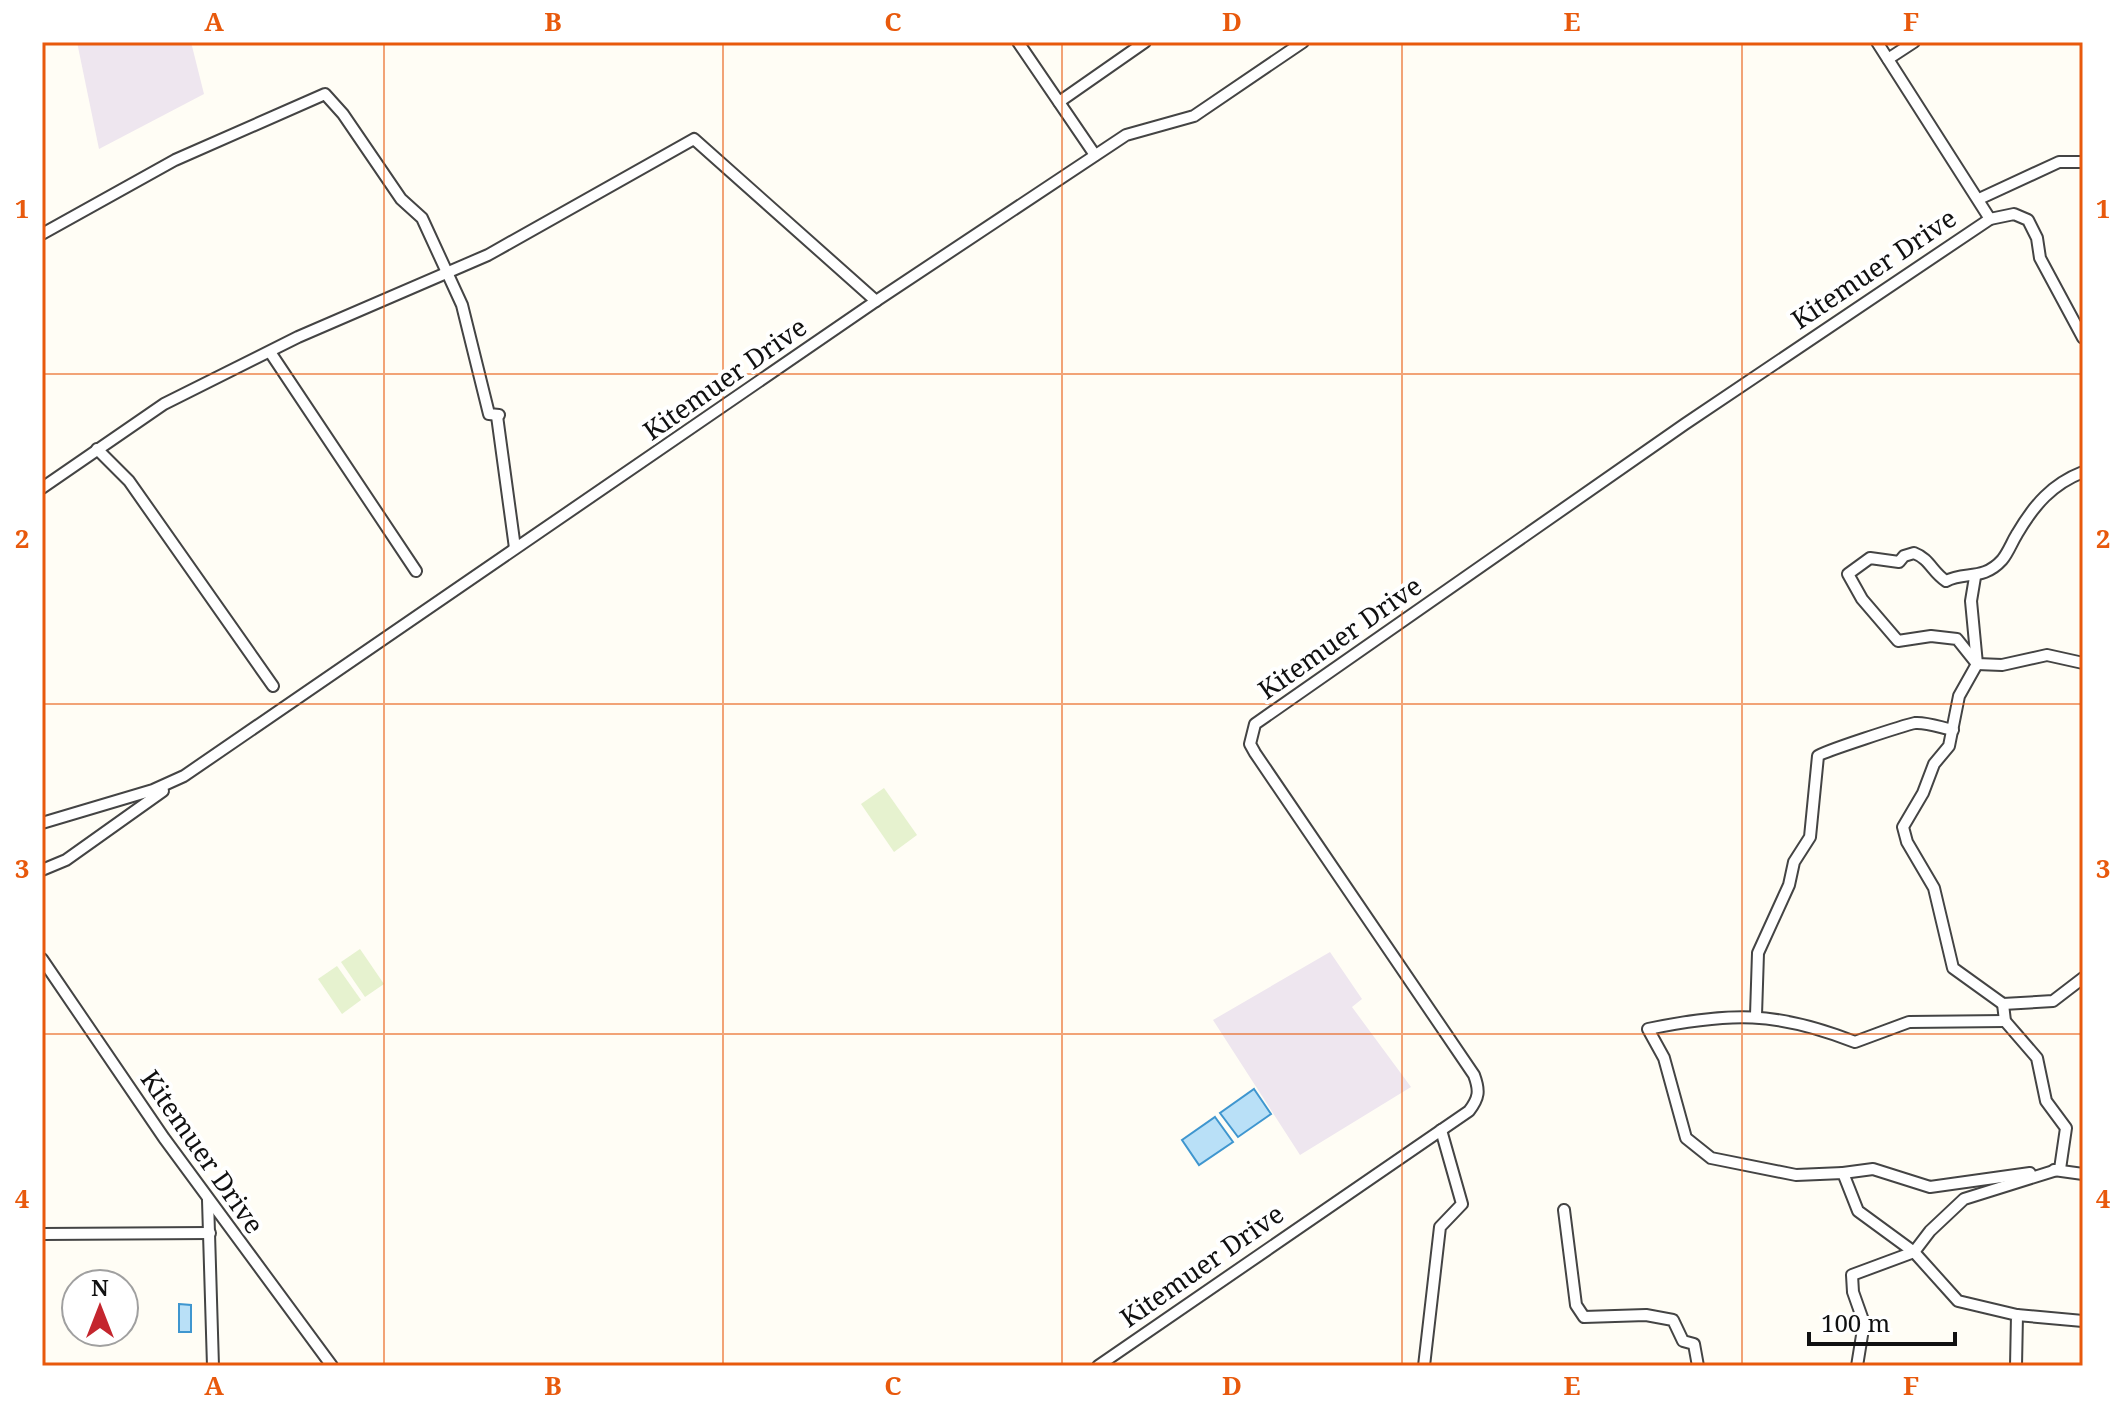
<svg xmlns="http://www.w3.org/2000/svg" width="2125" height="1408" viewBox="0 0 2125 1408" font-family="'Noto Serif',serif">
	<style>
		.industrial { fill: #eee6ef }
		.pitch { fill: #e6f2cf }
		.water { fill: #b9e0f7; stroke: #3f96cf; stroke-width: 2 }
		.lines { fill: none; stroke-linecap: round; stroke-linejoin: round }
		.minor-casing { stroke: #444; stroke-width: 14 }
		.minor { stroke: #fff; stroke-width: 10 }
		.grid { fill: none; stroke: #e8590c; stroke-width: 2; stroke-opacity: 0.55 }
		.labels { text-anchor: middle; stroke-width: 8; stroke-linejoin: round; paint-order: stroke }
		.street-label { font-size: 26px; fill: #111; stroke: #fff }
		.neatline { fill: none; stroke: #e8590c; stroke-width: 3 }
		.grid-label { font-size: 26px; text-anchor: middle; font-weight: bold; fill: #e8590c }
	</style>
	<rect width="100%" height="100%" fill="#fffdf5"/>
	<g class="industrial">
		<path d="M77 42H191L204 94 99 149Z"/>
		<path d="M1330 952 1362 999 1352 1007 1411 1087 1300 1155 1213 1020Z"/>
	</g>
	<g class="pitch">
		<path d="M884 788 917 835 894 852 861 804Z"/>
		<path d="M360 949 384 984 365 997 341 962Z"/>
		<path d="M337 966 361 1000 342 1014 318 979Z"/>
	</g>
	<g class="water">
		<path d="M1254 1089 1271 1114 1238 1137 1220 1113Z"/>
		<path d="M1215 1117 1233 1142 1199 1165 1182 1140Z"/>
		<path d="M179 1304 191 1305V1332H179Z"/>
	</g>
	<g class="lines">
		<defs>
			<g id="minor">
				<path d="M1018 42 1095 155"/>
				<path d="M1877 42 1990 219"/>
				<path d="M1888 59 1914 42"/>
				<path d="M1059 102 1145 42"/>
				<path d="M1979 199 2059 162H2083"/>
				<path d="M42 234 175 160 325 94 343 114 401 199 422 218 462 305 489 414 499 415"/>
				<path d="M270 352 416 571"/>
				<path d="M497 416 515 548"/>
				<path d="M97 449 129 481 273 686"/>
				<path d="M2083 472C2052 484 2034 505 2017 534 2012 542 2008 553 2002 560 1983 581 1965 571 1946 581 1932 572 1930 559 1914 553L1904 556 1899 562 1870 558 1848 574 1862 599 1898 641 1931 636 1957 639 1977 664 2002 665 2047 655 2083 663"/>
				<path d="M42 488 164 404 298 337 488 255 694 139 876 301"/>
				<path d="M1975 577 1971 601 1977 664 1959 696 1949 746 1934 764 1923 793 1903 827 1907 842 1934 888 1953 968 2003 1004 2053 1001 2083 978"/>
				<path d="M42 823 153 790 184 776 876 301 1126 135 1194 116 1303 42"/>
				<path d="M42 870 66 860 163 791"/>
				<path d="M42 959 164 1138 332 1366"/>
				<path d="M2003 1004 2005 1021 2037 1058 2046 1101 2066 1128 2060 1169"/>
				<path d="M1756 1015 1758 953 1789 885 1794 862 1810 837 1818 756C1822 752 1905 725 1915 723 1927 722 1942 728 1953 730"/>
				<path d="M2005 1021 1909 1022 1855 1042C1776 1011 1730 1012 1648 1029L1664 1058 1686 1138 1711 1158 1796 1175 1843 1173 1858 1211 1914 1252 1958 1301 2017 1315 2016 1366"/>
				<path d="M2054 1170 2083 1174"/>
				<path d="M1843 1173 1873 1169 1930 1187 2030 1173"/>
				<path d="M208 1200 213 1366"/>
				<path d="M1564 1210 1576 1305 1584 1317 1646 1315 1673 1320 1683 1341 1694 1344 1698 1366"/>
				<path d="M42 1234 210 1233"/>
				<path d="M2017 1315 2083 1321"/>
				<path d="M1098 1366 1469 1111C1479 1098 1480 1091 1474 1075L1255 753 1250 744 1255 724 1685 424 1990 219 2014 214 2028 220 2037 238 2040 258 2083 338"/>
				<path d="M1424 1366 1440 1227 1462 1204 1441 1130"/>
				<path d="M1857 1366 1864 1323 1853 1292 1852 1275 1914 1252 1930 1231 1964 1199 2060 1169"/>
			</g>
		</defs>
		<use href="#minor" class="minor-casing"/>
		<use href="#minor" class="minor"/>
	</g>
	<path class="grid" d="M384 42V1366M723 42V1366M1062 42V1366M1402 42V1366M1742 42V1366M42 374H2083M42 704H2083M42 1034H2083"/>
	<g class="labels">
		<g class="street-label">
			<text transform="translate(1874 269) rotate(-34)" y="9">Kitemuer Drive</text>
			<text transform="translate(725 379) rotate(-35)" y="9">Kitemuer Drive</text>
			<text transform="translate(1340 638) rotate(-35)" y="9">Kitemuer Drive</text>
			<text transform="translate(202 1152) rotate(55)" y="9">Kitemuer Drive</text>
			<text transform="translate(1202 1266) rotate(-35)" y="9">Kitemuer Drive</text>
		</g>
	</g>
	<rect width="2125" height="1408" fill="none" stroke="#ffffff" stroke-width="88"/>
	<g transform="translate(100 1308)"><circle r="38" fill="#ffffff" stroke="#a0a0a0" stroke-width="2"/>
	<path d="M0-6L14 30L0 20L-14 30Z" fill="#c4262e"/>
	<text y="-12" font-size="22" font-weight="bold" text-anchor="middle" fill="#111111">N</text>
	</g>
	<path d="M1809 1332v12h146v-12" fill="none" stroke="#111111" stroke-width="4"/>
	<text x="1821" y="1332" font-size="24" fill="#111111" stroke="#ffffff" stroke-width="6" paint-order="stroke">100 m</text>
	<rect x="44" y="44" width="2037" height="1320" class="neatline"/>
	<g class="grid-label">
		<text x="214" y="31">A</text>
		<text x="553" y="31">B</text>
		<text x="893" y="31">C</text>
		<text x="1232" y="31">D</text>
		<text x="1572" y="31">E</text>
		<text x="1911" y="31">F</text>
		<text x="22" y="218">1</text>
		<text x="2103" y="218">1</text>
		<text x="22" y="548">2</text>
		<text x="2103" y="548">2</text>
		<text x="22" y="878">3</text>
		<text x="2103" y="878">3</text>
		<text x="22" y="1208">4</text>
		<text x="2103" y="1208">4</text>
		<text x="214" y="1395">A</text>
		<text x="553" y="1395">B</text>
		<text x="893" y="1395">C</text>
		<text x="1232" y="1395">D</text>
		<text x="1572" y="1395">E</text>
		<text x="1911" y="1395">F</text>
	</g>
</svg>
